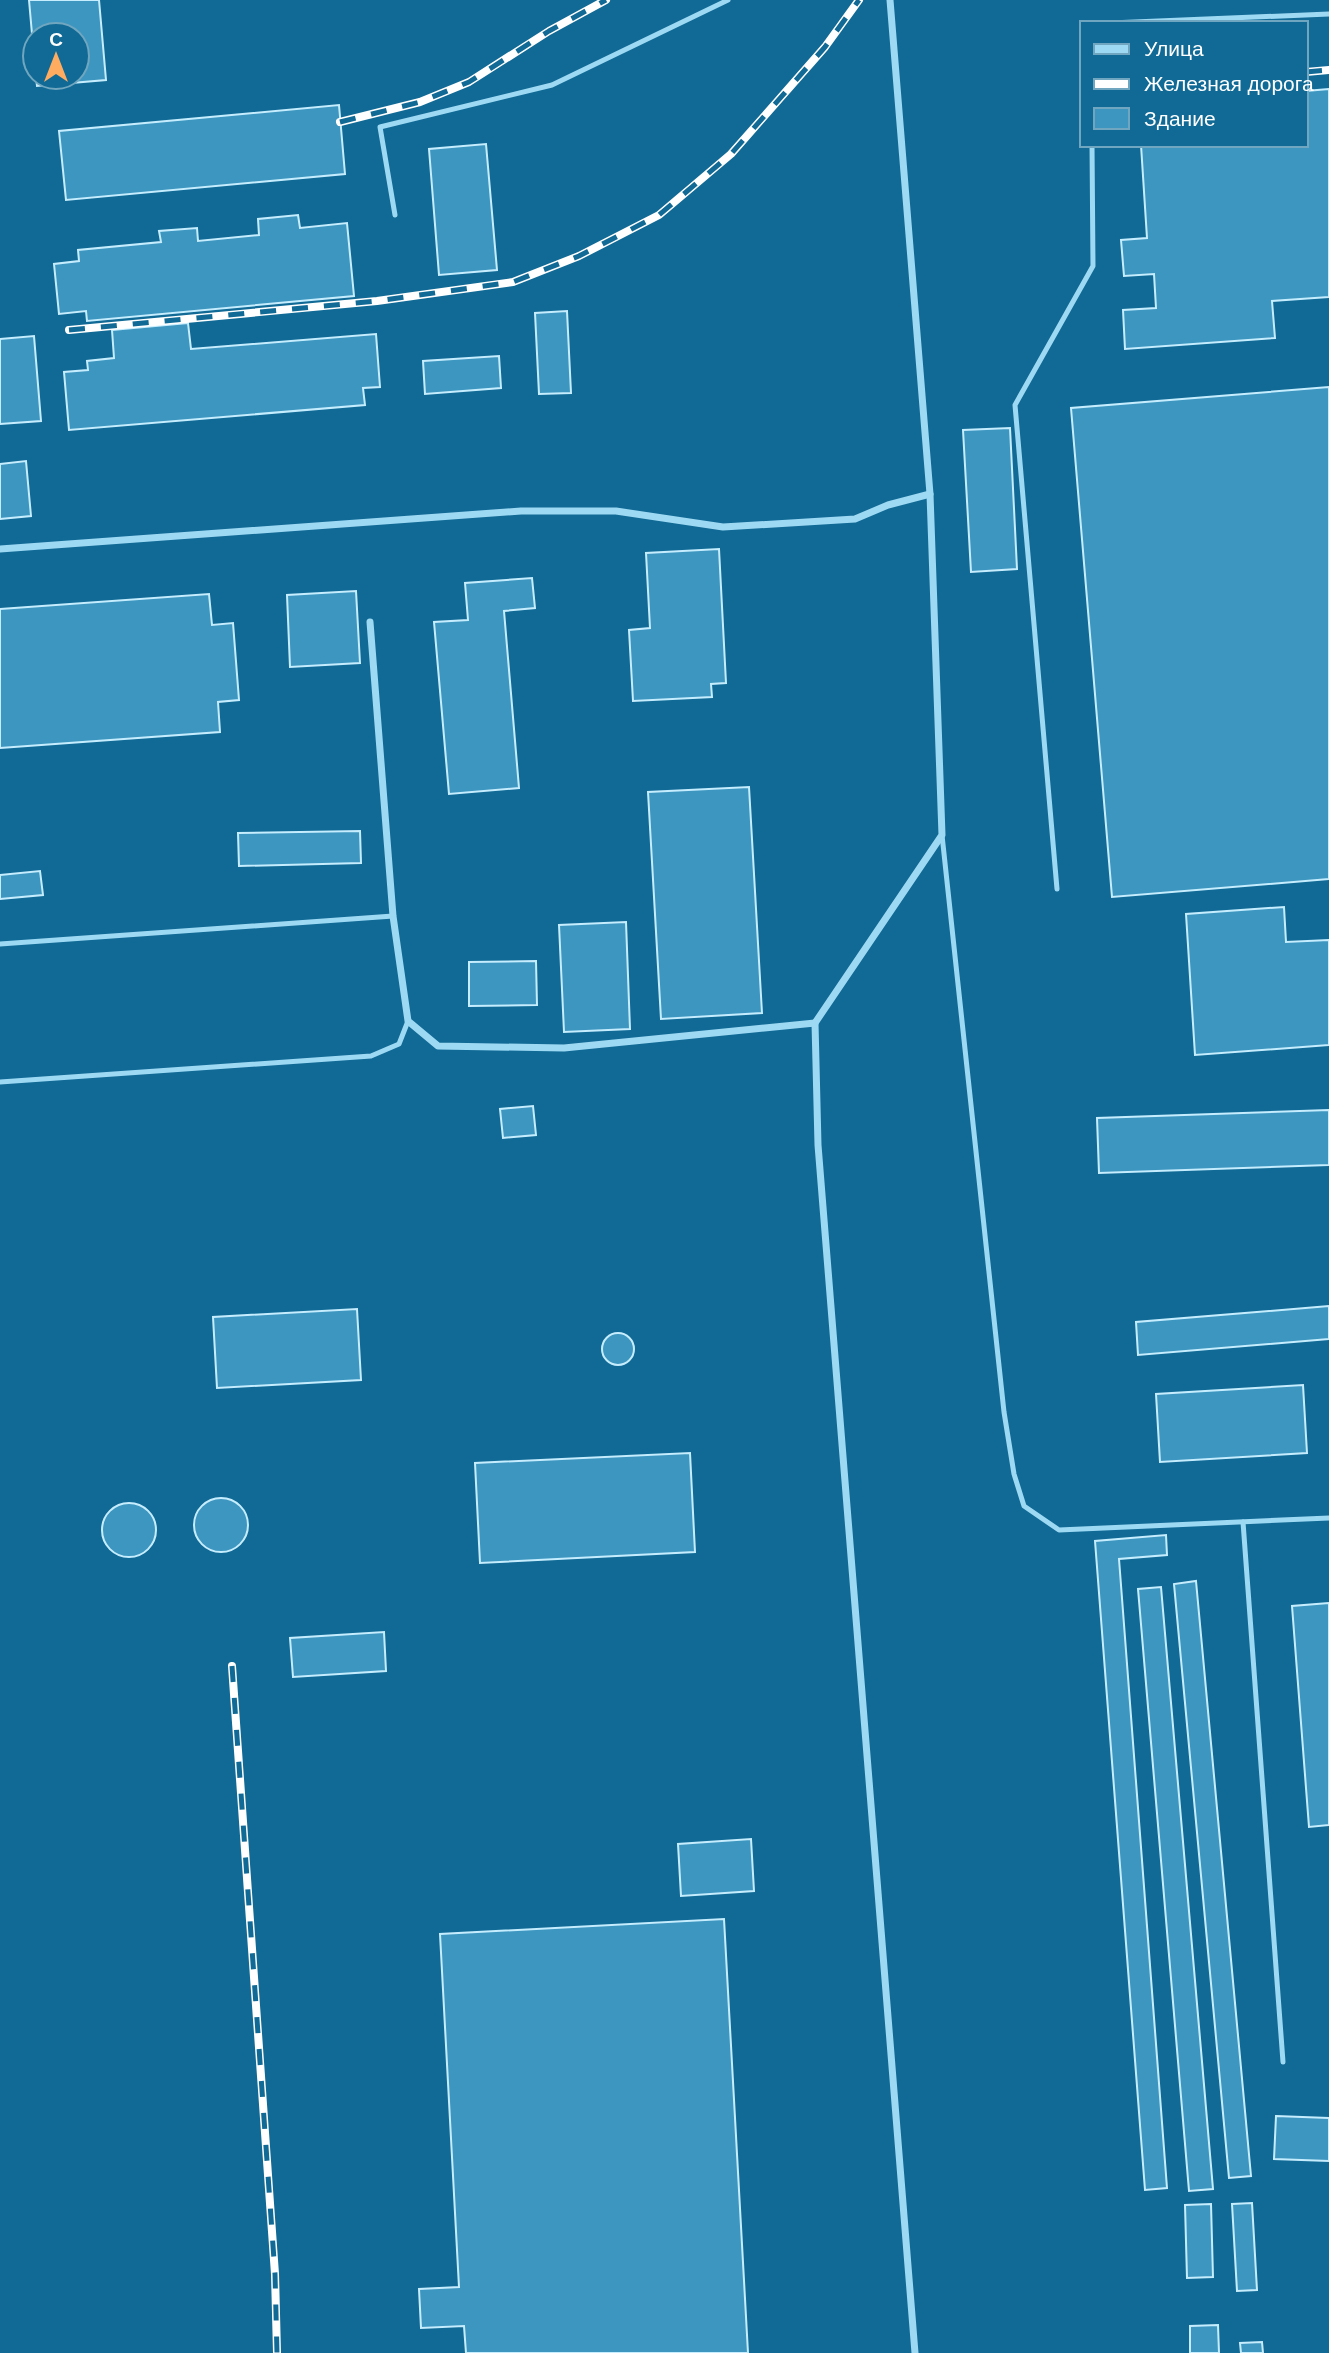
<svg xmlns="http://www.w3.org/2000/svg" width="1329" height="2353" viewBox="0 0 1329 2353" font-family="'DM Sans',sans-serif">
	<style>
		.building { fill: #3d96bf; stroke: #c6edfe; stroke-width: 2 }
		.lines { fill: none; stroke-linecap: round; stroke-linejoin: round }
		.service { stroke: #9ed9f4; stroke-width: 5 }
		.minor { stroke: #9ed9f4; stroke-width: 7 }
		.rail-casing { stroke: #fff; stroke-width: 8 }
		.rail { stroke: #106a95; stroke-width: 5; stroke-dasharray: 16; stroke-linecap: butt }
	</style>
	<rect width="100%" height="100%" fill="#106a95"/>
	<g class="building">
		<path d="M29 0H99L106 80 37 86 36 77H77V35H35V68Z"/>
		<path d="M1329 89V297L1272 301 1275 338 1125 349 1123 310 1156 308 1154 274 1124 276 1121 240 1147 238 1141 145H1306V91Z"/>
		<path d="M339 105 345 174 66 200 59 131Z"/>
		<path d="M486 144 497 270 439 275 429 149Z"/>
		<path d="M298 215 300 228 347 223 354 296 87 321 86 311 59 314 54 264 79 261 78 250 161 242 159 231 197 228 198 241 259 235 258 219Z"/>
		<path d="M567 311 571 393 539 394 535 313Z"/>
		<path d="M188 323 191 349 376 334 380 387 363 388 365 405 69 430 64 372 88 370 87 361 114 358 112 330Z"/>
		<path d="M34 336 41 421 0 424V339Z"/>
		<path d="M499 356 501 388 425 394 423 361Z"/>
		<path d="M1329 387V879L1112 897 1071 408Z"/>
		<path d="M1010 428 1017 569 971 572 963 430Z"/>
		<path d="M26 461 31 516 0 519V464Z"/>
		<path d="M719 549 726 683 711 684 712 697 633 701 629 630 650 628 646 553Z"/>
		<path d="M532 578 535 608 504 611 519 788 449 794 434 622 468 620 465 583Z"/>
		<path d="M356 591 360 663 290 667 287 595Z"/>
		<path d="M209 594 212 625 233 623 239 700 218 702 220 732 0 748V609Z"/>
		<path d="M749 787 762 1013 661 1019 648 792Z"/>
		<path d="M360 831 361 863 239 866 238 833Z"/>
		<path d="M40 871 43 895 0 899V875Z"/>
		<path d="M1284 907 1286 942 1329 940V1045L1195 1055 1186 914Z"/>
		<path d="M626 922 630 1029 564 1032 559 925Z"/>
		<path d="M536 961 537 1005 469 1006V962Z"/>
		<path d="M533 1106 536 1135 503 1138 500 1109Z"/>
		<path d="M1329 1110V1165L1099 1173 1097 1118Z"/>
		<path d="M1329 1306V1339L1138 1355 1136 1322Z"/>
		<path d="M357 1309 361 1380 217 1388 213 1317Z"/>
		<circle cx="618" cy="1349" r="16"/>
		<path d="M1303 1385 1307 1453 1160 1462 1156 1394Z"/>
		<path d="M690 1453 695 1552 480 1563 475 1463Z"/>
		<circle cx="221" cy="1525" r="27"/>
		<circle cx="129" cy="1530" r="27"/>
		<path d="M1166 1535 1167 1555 1119 1559 1167 2188 1145 2190 1095 1541Z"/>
		<path d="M1196 1581 1251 2176 1229 2178 1174 1584Z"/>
		<path d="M1161 1587 1213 2189 1189 2191 1138 1589Z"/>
		<path d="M1329 1603V1825L1309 1827 1292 1606Z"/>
		<path d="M384 1632 386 1671 293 1677 290 1638Z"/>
		<path d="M751 1839 754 1891 681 1896 678 1844Z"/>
		<path d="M724 1919 748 2353H466L464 2326 421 2328 419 2289 459 2287 440 1934Z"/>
		<path d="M1276 2116 1329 2118V2161L1274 2159Z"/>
		<path d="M1252 2203 1257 2290 1237 2291 1232 2204Z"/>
		<path d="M1211 2204 1213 2277 1187 2278 1185 2205Z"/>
		<path d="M1218 2325 1219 2353H1190V2326Z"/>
		<path d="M1262 2342 1263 2353H1241L1240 2343Z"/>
	</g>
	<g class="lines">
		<g class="service">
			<path d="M1110 23 1329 14"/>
			<path d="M395 215 380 127 552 85 728 0"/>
			<path d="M942 835 1004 1412 1014 1474 1024 1506 1059 1530 1329 1518"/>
			<path d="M1057 889 1015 405 1093 266 1092 145"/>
			<path d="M0 944 393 916"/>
			<path d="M0 1082 371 1056 399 1044 408 1021"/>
			<path d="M1243 1522 1283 2062"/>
		</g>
		<g class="minor">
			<path d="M890 0 930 494 942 835 815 1023 818 1145 915 2353"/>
			<path d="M0 549 521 511H616L723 527 855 519 888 505 930 494"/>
			<path d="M370 622 393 916 408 1021 438 1046 564 1048 815 1023"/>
		</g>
		<defs>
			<g id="rail">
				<path d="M1306 72 1329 70"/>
				<path d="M340 122 420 102 469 82 549 31 606 0"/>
				<path d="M69 330 377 301 513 282 579 256 659 215 731 154 825 47 859 0"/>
				<path d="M232 1666 275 2274 277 2353"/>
			</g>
		</defs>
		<use href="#rail" class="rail-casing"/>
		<use href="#rail" class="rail"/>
	</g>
	<rect x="1080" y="21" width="228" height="126" fill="#106a95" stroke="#70a6bf" stroke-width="2"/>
	<rect x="1094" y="44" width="35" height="10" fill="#9ed9f4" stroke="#70a6bf" stroke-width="2"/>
	<text x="1144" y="56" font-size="21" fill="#ffffff">Улица</text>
	<rect x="1094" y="79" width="35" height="10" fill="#ffffff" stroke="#70a6bf" stroke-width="2"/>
	<text x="1144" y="91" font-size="21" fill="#ffffff">Железная дорога</text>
	<rect x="1094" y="108" width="35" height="21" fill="#3d96bf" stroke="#70a6bf" stroke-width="2"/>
	<text x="1144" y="126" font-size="21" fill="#ffffff">Здание</text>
	<g transform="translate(56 56)"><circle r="33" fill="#106a95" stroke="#70a6bf" stroke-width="2"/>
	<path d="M0-5L12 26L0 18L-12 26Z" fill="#ffac61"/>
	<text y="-10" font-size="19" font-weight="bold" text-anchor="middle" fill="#ffffff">С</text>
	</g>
</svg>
